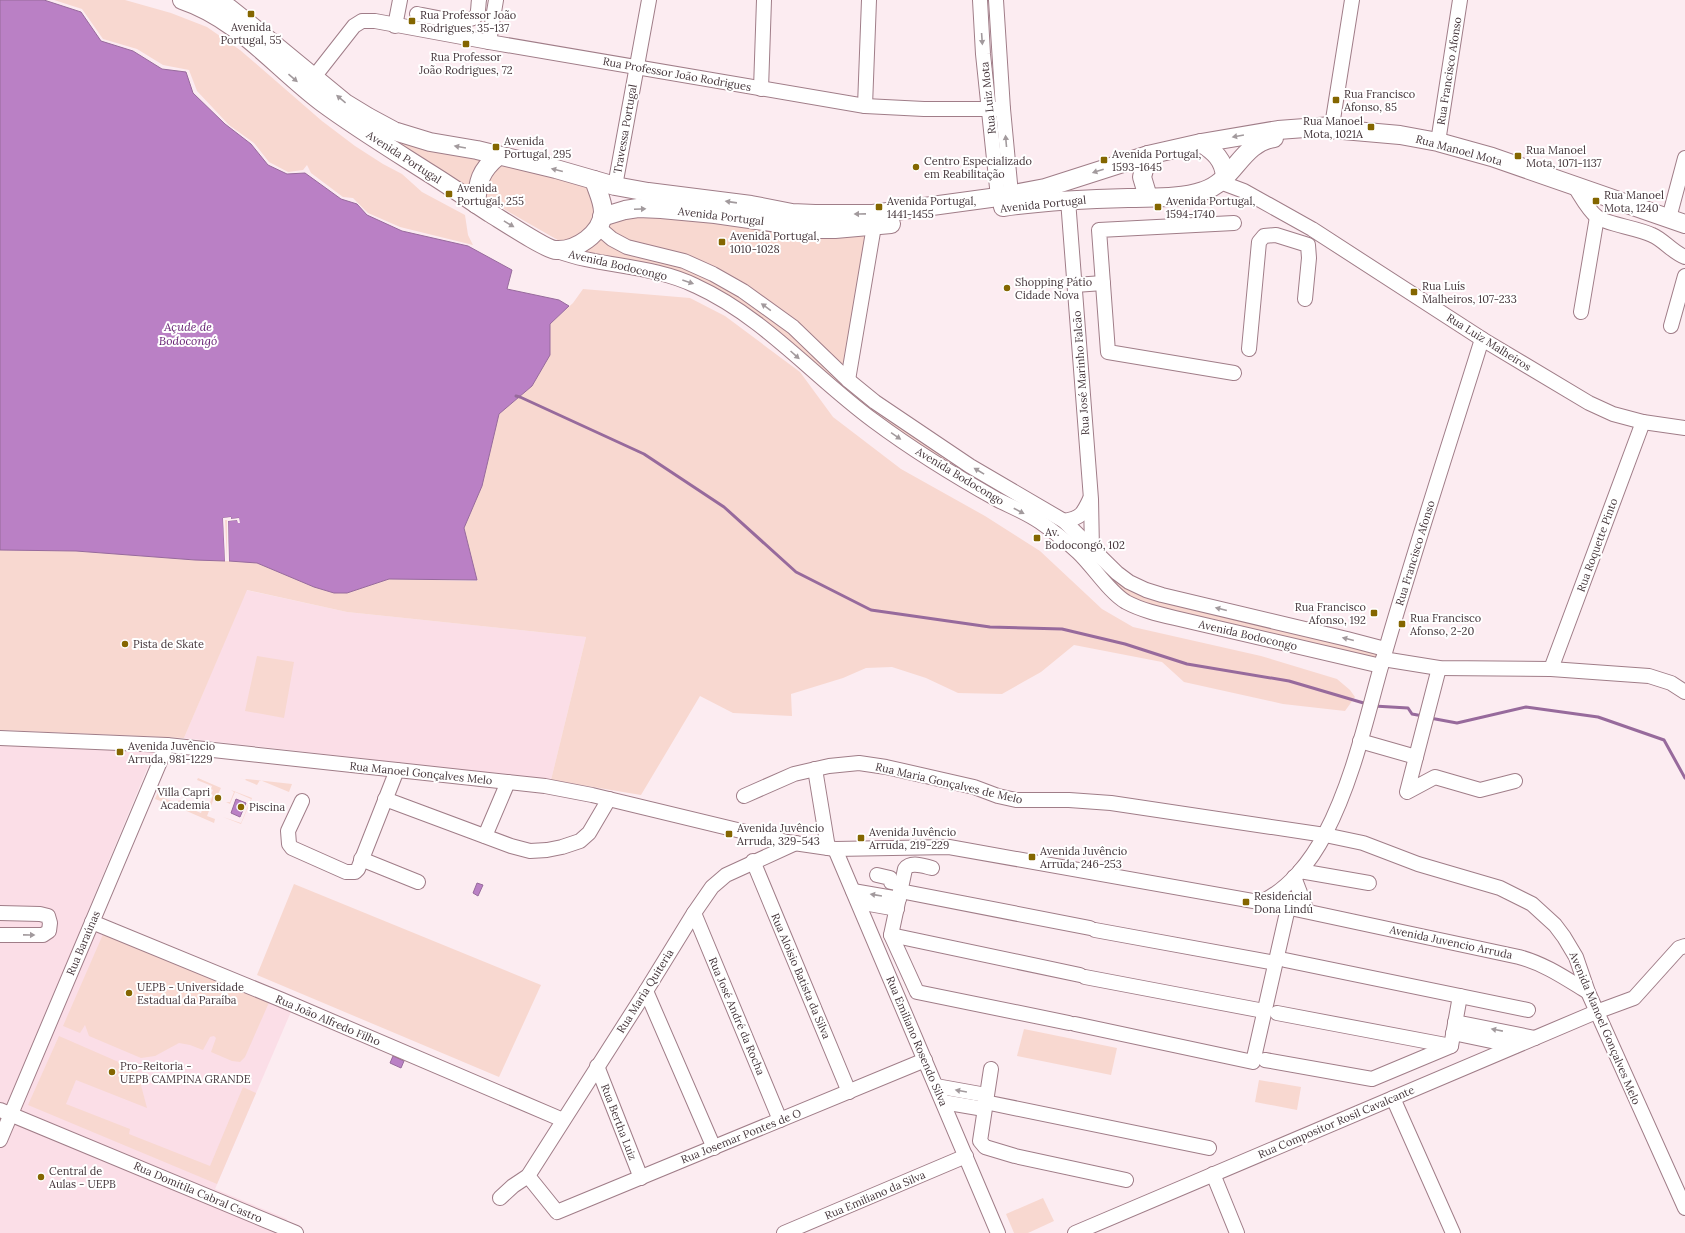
<svg xmlns="http://www.w3.org/2000/svg" width="1685" height="1233" viewBox="0 0 1685 1233" font-family="Lora,serif">
	<style>
		.built { fill: #fbdee7 }
		.green { fill: #f8d8d0 }
		.water { fill: #ba80c5; stroke: #976a9c }
		.pier { fill: #fcecf1 }
		.lines { fill: none; stroke-linecap: round; stroke-linejoin: round }
		.stream { stroke: #976a9c; stroke-width: 3 }
		.minor-casing { stroke: #a07d88; stroke-width: 16 }
		.major-casing { stroke: #a07d88; stroke-width: 20 }
		.minor { stroke: #fff; stroke-width: 14 }
		.major { stroke: #fff; stroke-width: 18 }
		.oneway { fill: #a29a9d }
		.poi-dot { fill: #846600; stroke: #fff; stroke-width: 1.5 }
		.labels { text-anchor: middle; stroke-width: 4; stroke-linejoin: round; paint-order: stroke }
		.poi-label { font-size: 11px; fill: #45363b; stroke: #fff; text-anchor: start }
		.street-label { font-size: 11px; fill: #45363b; stroke: #fff }
		.water-label { font-size: 12px; font-style: italic; fill: #651e72; stroke: #fff }
	</style>
	<rect width="100%" height="100%" fill="#fcecf1"/>
	<g class="built">
		<path d="M246 590 347 612 586 637 551 780 184 738Z"/>
		<path d="M0 744 154 752 83 923 293 1007 215 1189 287 1219 282 1233H0Z"/>
	</g>
	<g class="green">
		<path d="M54 0H125L171 13 207 27 240 50 322 121 355 146 383 164 402 174 422 192 465 215 468 235 473 245 400 227 368 213 353 198 343 197 311 173 307 165 303 170 288 172 269 162 254 143 229 125 197 91 189 70 163 65 137 49 103 39 82 9Z"/>
		<path d="M343 107 491 159 474 198 415 161Z"/>
		<path d="M504 162 590 185 598 206 590 231 563 243 483 197 493 166Z"/>
		<path d="M641 212 870 231 847 372 739 285 628 245 603 227 614 216Z"/>
		<path d="M600 235 681 264 755 303 859 392 1062 523 1121 582 1379 651 1376 660 1131 600 1024 510 873 416 725 296 578 251Z"/>
		<path d="M583 289 690 298 725 316 800 372 833 417 901 469 985 516 1040 551 1102 609 1133 627 1261 656 1337 679 1350 690 1355 697 1345 711 1283 704 1184 682 1162 662 1074 645 1041 672 1002 694 958 693 926 678 892 667 866 668 843 678 791 694 792 716 733 713 700 696 641 795 551 780 586 637 347 612 247 590 184 738 0 730V550L76 551 195 560 223 518 231 517 257 563 314 587 334 593H347L389 579 477 581 464 528 482 486 499 414 532 386 550 355V324L573 303Z"/>
		<path d="M257 656 294 662 284 718 245 711Z"/>
		<path d="M238 777 245 780 246 779 292 784 289 792 260 780 257 785Z"/>
		<path d="M198 778 221 788 218 794 216 793 207 816 215 819 214 823 182 809 185 803 187 804 186 807 201 813 202 810 205 811 206 808H208L213 795 211 794 213 790 211 789 212 786 197 780Z"/>
		<path d="M159 790 162 794 161 797 177 803 179 800 181 801 178 808 155 799Z"/>
		<path d="M231 790 252 798 241 824 223 817 241 823 251 799 235 792 230 804 226 802H230L234 792Z"/>
		<path d="M294 884 541 985 499 1077 257 975Z"/>
		<path d="M104 932 271 998 245 1057 240 1062 232 1061 211 1052 216 1038 214 1036 210 1037 203 1050 190 1045 179 1043 155 1056 141 1058 89 1036 85 1025 80 1033 63 1026Z"/>
		<path d="M1024 1029 1117 1048 1111 1075 1017 1056Z"/>
		<path d="M59 1036 137 1070 147 1108 76 1080 66 1104 130 1129 129 1134 210 1166 243 1087 256 1093 217 1184 28 1105Z"/>
		<path d="M1259 1080 1301 1087 1297 1110 1255 1102Z"/>
		<path d="M1043 1198 1054 1221 1028 1233H1014L1006 1214Z"/>
	</g>
	<g class="water">
		<path d="M0 0H44L81 12 101 41 133 51 162 69 186 72 193 93 225 124 251 144 268 165 287 174 305 173 341 199 357 204 367 215 402 231 468 246 512 270 507 289 559 300 569 306 550 324V355L532 386 499 414 482 486 464 528 477 580 389 579 347 593H334L314 587 257 563 229 561 228 521 237 520 239 518 231 519V517L223 518 225 561 195 560 76 551 0 550Z"/>
		<path d="M236 799 246 803 240 817 231 813Z"/>
		<path d="M477 883 483 885 478 896 473 893Z"/>
		<path d="M393 1056 404 1061 401 1068 390 1063Z"/>
	</g>
	<path class="pier" d="M231 517V519L239 518 240 523H238L237 520 228 521 229 561H227V520H225L227 561H225L223 518Z"/>
	<g class="lines">
		<g class="stream">
			<path d="M516 396 520 397 644 454 724 507 796 572 871 610 990 627 1062 629 1125 644 1187 664 1289 681 1367 704"/>
			<path d="M1374 706 1408 708 1412 714 1423 716"/>
			<path d="M1430 718 1457 723 1526 707 1598 717 1664 740 1685 778"/>
		</g>
		<defs>
			<g id="minor">
				<path d="M980 0 983 54 998 197"/>
				<path d="M996 0 1003 109 1011 194"/>
				<path d="M417 14C428 16 469 26 476 16 479 12 478 5 479 0"/>
				<path d="M395 26 400 0"/>
				<path d="M489 42 496 0"/>
				<path d="M314 77 354 26 362 21H375L489 42 865 106 924 109H1003"/>
				<path d="M761 89 764 0"/>
				<path d="M865 106 869 0"/>
				<path d="M1331 132 1352 0"/>
				<path d="M1438 142 1460 0"/>
				<path d="M1220 182 1244 191 1312 229 1482 339 1589 403 1613 414 1643 422 1685 428"/>
				<path d="M1573 184C1580 194 1587 209 1597 217 1606 224 1638 228 1652 235 1664 240 1672 252 1685 257"/>
				<path d="M615 186 649 0"/>
				<path d="M1068 200 1091 499 1092 550"/>
				<path d="M1669 218 1685 158"/>
				<path d="M598 227 612 239 627 247 684 261 713 274 743 291 793 327 848 380 875 402 970 466 1064 521 1117 573 1129 582 1146 590 1162 595 1347 639 1385 649"/>
				<path d="M557 251C566 254 576 257 585 259 622 267 661 269 696 286 764 317 814 377 874 421 913 450 955 476 998 500 1012 507 1027 513 1040 522 1053 531 1066 541 1078 552 1093 566 1109 592 1126 602 1141 610 1158 614 1175 618L1381 666"/>
				<path d="M1075 285 1103 283"/>
				<path d="M1581 312 1597 217"/>
				<path d="M1671 326 1685 276"/>
				<path d="M1249 349 1259 242 1264 236 1276 235 1308 245 1309 258 1305 299"/>
				<path d="M1234 373 1108 352 1099 230 1234 223"/>
				<path d="M848 380 874 226"/>
				<path d="M1064 521C1081 518 1083 514 1090 499"/>
				<path d="M1383 659 1439 668 1551 669 1649 676 1671 683 1685 692"/>
				<path d="M1551 669 1643 422"/>
				<path d="M0 738 167 745 545 786 592 795 787 842 835 849 949 847 1281 906 1519 957C1545 964 1565 978 1588 992"/>
				<path d="M1360 741 1416 757 1439 668"/>
				<path d="M1416 757 1407 792 1435 777 1480 790 1515 781"/>
				<path d="M815 769 828 848"/>
				<path d="M744 796 794 774 829 766 859 763 886 767 974 787 998 796 1016 800H1069L1111 803 1325 835 1363 843 1418 864 1500 888 1532 904 1555 925 1564 937 1576 957 1588 992 1685 1208"/>
				<path d="M385 799 511 846 530 851 547 850 562 847 580 841 589 833 609 799"/>
				<path d="M302 801 288 831 289 844 292 848 346 872H355L358 869 397 770"/>
				<path d="M485 836 508 782"/>
				<path d="M835 849 998 1233"/>
				<path d="M361 859 418 882"/>
				<path d="M753 861 849 1092"/>
				<path d="M932 868C923 866 911 861 905 869L891 935 917 992 1069 1023"/>
				<path d="M1300 871 1369 883"/>
				<path d="M877 875 890 878 891 882 901 884"/>
				<path d="M1294 877 1307 911"/>
				<path d="M853 891 899 899"/>
				<path d="M900 891 1090 928"/>
				<path d="M858 902 897 909"/>
				<path d="M1261 902C1289 889 1311 861 1325 834 1355 777 1368 710 1386 649 1416 545 1450 442 1482 339"/>
				<path d="M0 913 40 914 48 916 50 923 49 931 43 935H0"/>
				<path d="M694 913 780 1120"/>
				<path d="M92 922 282 1000 563 1120"/>
				<path d="M1095 930 1275 963"/>
				<path d="M891 935 1080 975"/>
				<path d="M1285 960 1528 1010"/>
				<path d="M1085 977 1264 1011"/>
				<path d="M646 991 714 1148"/>
				<path d="M1277 1013 1451 1046"/>
				<path d="M1455 1022 1535 1038"/>
				<path d="M1075 1024 1253 1062 1288 908"/>
				<path d="M1453 1033 1515 1046"/>
				<path d="M1265 1060 1372 1079 1451 1046 1460 996"/>
				<path d="M597 1066 641 1178"/>
				<path d="M991 1069 980 1141 985 1147 1015 1156 1126 1180"/>
				<path d="M936 1086 986 1095"/>
				<path d="M1393 1098 1453 1233"/>
				<path d="M943 1102 984 1109"/>
				<path d="M985 1102 1209 1148"/>
				<path d="M0 1110 296 1233"/>
				<path d="M0 1140 167 745"/>
				<path d="M1213 1174 1237 1233"/>
				<path d="M528 1176 557 1212 925 1060"/>
				<path d="M500 1198 513 1186 528 1176 646 991 694 913 712 887 726 875 796 843"/>
				<path d="M784 1233 966 1156"/>
				<path d="M1075 1233 1596 1012 1634 998 1679 948 1685 946"/>
			</g>
			<g id="major">
				<path d="M182 0C239 19 276 68 323 103 357 128 393 150 429 173 450 186 470 200 490 213 500 219 547 250 556 250 576 251 602 234 603 212 603 201 597 190 594 180"/>
				<path d="M213 0 229 8 254 28 345 103 368 117 394 131 430 142 477 150 556 169 615 186 648 192 751 205 792 213 815 214H873L998 197 1045 188 1148 155 1201 143 1278 130 1332 126 1343 130 1400 135 1438 142 1492 157 1685 224"/>
				<path d="M1201 143C1214 151 1224 160 1225 177"/>
				<path d="M1148 197 1142 177 1148 155"/>
				<path d="M476 204C478 181 480 171 498 156"/>
				<path d="M1003 207C1045 201 1086 199 1128 198 1153 197 1179 199 1203 191 1234 182 1241 143 1274 138"/>
				<path d="M602 217 625 210 638 208 661 209 715 214 819 229H835L891 224"/>
			</g>
		</defs>
		<use href="#minor" class="minor-casing"/>
		<use href="#major" class="major-casing"/>
		<use href="#minor" class="minor"/>
		<use href="#major" class="major"/>
	</g>
	<defs><path id="oneway-solid" d="M-6-.8H1V-3.2L6.5 0L1 3.2V.8H-6Z"/></defs>
	<g class="oneway">
		<use href="#oneway-solid" transform="translate(982 39) rotate(86)"/>
		<use href="#oneway-solid" transform="translate(293 78) rotate(41)"/>
		<use href="#oneway-solid" transform="translate(341 99) rotate(-140)"/>
		<use href="#oneway-solid" transform="translate(1238 136) rotate(170)"/>
		<use href="#oneway-solid" transform="translate(1006 141) rotate(-95)"/>
		<use href="#oneway-solid" transform="translate(460 147) rotate(-170)"/>
		<use href="#oneway-solid" transform="translate(557 170) rotate(-166)"/>
		<use href="#oneway-solid" transform="translate(1098 171) rotate(162)"/>
		<use href="#oneway-solid" transform="translate(731 202) rotate(-172)"/>
		<use href="#oneway-solid" transform="translate(640 209) rotate(-2)"/>
		<use href="#oneway-solid" transform="translate(860 214) rotate(179)"/>
		<use href="#oneway-solid" transform="translate(509 224) rotate(31)"/>
		<use href="#oneway-solid" transform="translate(688 282) rotate(19)"/>
		<use href="#oneway-solid" transform="translate(766 307) rotate(-144)"/>
		<use href="#oneway-solid" transform="translate(795 355) rotate(42)"/>
		<use href="#oneway-solid" transform="translate(896 436) rotate(34)"/>
		<use href="#oneway-solid" transform="translate(979 471) rotate(-149)"/>
		<use href="#oneway-solid" transform="translate(1019 511) rotate(28)"/>
		<use href="#oneway-solid" transform="translate(1221 609) rotate(-166)"/>
		<use href="#oneway-solid" transform="translate(1348 639) rotate(-166)"/>
		<use href="#oneway-solid" transform="translate(876 895) rotate(-171)"/>
		<use href="#oneway-solid" transform="translate(29 935) rotate(1)"/>
		<use href="#oneway-solid" transform="translate(1497 1030) rotate(-169)"/>
		<use href="#oneway-solid" transform="translate(961 1091) rotate(-170)"/>
	</g>
	<g class="poi-dot">
		<rect x="247" y="10" width="8" height="8" rx="2"/>
		<rect x="408" y="17" width="8" height="8" rx="2"/>
		<rect x="462" y="40" width="8" height="8" rx="2"/>
		<rect x="1332" y="96" width="8" height="8" rx="2"/>
		<rect x="1367" y="123" width="8" height="8" rx="2"/>
		<rect x="492" y="143" width="8" height="8" rx="2"/>
		<rect x="1514" y="152" width="8" height="8" rx="2"/>
		<rect x="1100" y="156" width="8" height="8" rx="2"/>
		<circle cx="916" cy="167" r="4"/>
		<rect x="445" y="190" width="8" height="8" rx="2"/>
		<rect x="1592" y="197" width="8" height="8" rx="2"/>
		<rect x="875" y="203" width="8" height="8" rx="2"/>
		<rect x="1154" y="203" width="8" height="8" rx="2"/>
		<rect x="718" y="238" width="8" height="8" rx="2"/>
		<circle cx="1007" cy="288" r="4"/>
		<rect x="1410" y="288" width="8" height="8" rx="2"/>
		<rect x="1033" y="534" width="8" height="8" rx="2"/>
		<rect x="1370" y="609" width="8" height="8" rx="2"/>
		<rect x="1398" y="620" width="8" height="8" rx="2"/>
		<circle cx="125" cy="644" r="4"/>
		<rect x="116" y="748" width="8" height="8" rx="2"/>
		<circle cx="218" cy="798" r="4"/>
		<circle cx="241" cy="807" r="4"/>
		<rect x="725" y="830" width="8" height="8" rx="2"/>
		<rect x="857" y="834" width="8" height="8" rx="2"/>
		<rect x="1028" y="853" width="8" height="8" rx="2"/>
		<rect x="1242" y="898" width="8" height="8" rx="2"/>
		<circle cx="129" cy="993" r="4"/>
		<circle cx="112" cy="1072" r="4"/>
		<circle cx="41" cy="1177" r="4"/>
	</g>
	<g class="labels">
		<g class="poi-label">
			<text x="420" y="19">Rua Professor João<tspan x="420" dy="13">Rodrigues, 35-137</tspan></text>
			<text x="251" y="31" text-anchor="middle">Avenida<tspan x="251" dy="13">Portugal, 55</tspan></text>
			<text x="466" y="61" text-anchor="middle">Rua Professor<tspan x="466" dy="13">João Rodrigues, 72</tspan></text>
			<text x="1344" y="98">Rua Francisco<tspan x="1344" dy="13">Afonso, 85</tspan></text>
			<text x="1363" y="125" text-anchor="end">Rua Manoel<tspan x="1363" dy="13">Mota, 1021A</tspan></text>
			<text x="504" y="145">Avenida<tspan x="504" dy="13">Portugal, 295</tspan></text>
			<text x="1526" y="154">Rua Manoel<tspan x="1526" dy="13">Mota, 1071-1137</tspan></text>
			<text x="1112" y="158">Avenida Portugal,<tspan x="1112" dy="13">1593-1645</tspan></text>
			<text x="924" y="165">Centro Especializado<tspan x="924" dy="13">em Reabilitação</tspan></text>
			<text x="457" y="192">Avenida<tspan x="457" dy="13">Portugal, 255</tspan></text>
			<text x="1604" y="199">Rua Manoel<tspan x="1604" dy="13">Mota, 1240</tspan></text>
			<text x="887" y="205">Avenida Portugal,<tspan x="887" dy="13">1441-1455</tspan></text>
			<text x="1166" y="205">Avenida Portugal,<tspan x="1166" dy="13">1594-1740</tspan></text>
			<text x="730" y="240">Avenida Portugal,<tspan x="730" dy="13">1010-1028</tspan></text>
			<text x="1015" y="286">Shopping Pátio<tspan x="1015" dy="13">Cidade Nova</tspan></text>
			<text x="1422" y="290">Rua Luís<tspan x="1422" dy="13">Malheiros, 107-233</tspan></text>
			<text x="1045" y="536">Av.<tspan x="1045" dy="13">Bodocongó, 102</tspan></text>
			<text x="1366" y="611" text-anchor="end">Rua Francisco<tspan x="1366" dy="13">Afonso, 192</tspan></text>
			<text x="1410" y="622">Rua Francisco<tspan x="1410" dy="13">Afonso, 2-20</tspan></text>
			<text x="133" y="648">Pista de Skate</text>
			<text x="128" y="750">Avenida Juvêncio<tspan x="128" dy="13">Arruda, 981-1229</tspan></text>
			<text x="210" y="796" text-anchor="end">Villa Capri<tspan x="210" dy="13">Academia</tspan></text>
			<text x="249" y="811">Piscina</text>
			<text x="737" y="832">Avenida Juvêncio<tspan x="737" dy="13">Arruda, 329-543</tspan></text>
			<text x="869" y="836">Avenida Juvêncio<tspan x="869" dy="13">Arruda, 219-229</tspan></text>
			<text x="1040" y="855">Avenida Juvêncio<tspan x="1040" dy="13">Arruda, 246-253</tspan></text>
			<text x="1254" y="900">Residencial<tspan x="1254" dy="13">Dona Lindú</tspan></text>
			<text x="137" y="991">UEPB - Universidade<tspan x="137" dy="13">Estadual da Paraíba</tspan></text>
			<text x="120" y="1070">Pro-Reitoria -<tspan x="120" dy="13">UEPB CAMPINA GRANDE</tspan></text>
			<text x="49" y="1175">Central de<tspan x="49" dy="13">Aulas - UEPB</tspan></text>
		</g>
		<g class="street-label">
			<text transform="translate(1449 71) rotate(-81)" y="4">Rua Francisco Afonso</text>
			<text transform="translate(677 74) rotate(10)" y="4">Rua Professor João Rodrigues</text>
			<text transform="translate(988 98) rotate(-96)" y="4">Rua Luiz Mota</text>
			<text transform="translate(625 129) rotate(-80)" y="4">Travessa Portugal</text>
			<text transform="translate(1459 150) rotate(15)" y="4">Rua Manoel Mota</text>
			<text transform="translate(404 157) rotate(33)" y="4">Avenida Portugal</text>
			<text transform="translate(1043 204) rotate(-6)" y="4">Avenida Portugal</text>
			<text transform="translate(721 216) rotate(7)" y="4">Avenida Portugal</text>
			<text transform="translate(618 265) rotate(13)" y="4">Avenida Bodocongo</text>
			<text transform="translate(1489 342) rotate(32)" y="4">Rua Luiz Malheiros</text>
			<text transform="translate(1081 373) rotate(-94)" y="4">Rua José Marinho Falcão</text>
			<text transform="translate(960 476) rotate(31)" y="4">Avenida Bodocongo</text>
			<text transform="translate(1597 545) rotate(-70)" y="4">Rua Roquette Pinto</text>
			<text transform="translate(1415 553) rotate(-73)" y="4">Rua Francisco Afonso</text>
			<text transform="translate(1248 635) rotate(13)" y="4">Avenida Bodocongo</text>
			<text transform="translate(421 773) rotate(6)" y="4">Rua Manoel Gonçalves Melo</text>
			<text transform="translate(949 783) rotate(13)" y="4">Rua Maria Gonçalves de Melo</text>
			<text transform="translate(1451 942) rotate(12)" y="4">Avenida Juvencio Arruda</text>
			<text transform="translate(83 943) rotate(-67)" y="4">Rua Baraúnas</text>
			<text transform="translate(801 976) rotate(67)" y="4">Rua Aloisio Batista da Silva</text>
			<text transform="translate(645 991) rotate(-58)" y="4">Rua Maria Quiteria</text>
			<text transform="translate(737 1016) rotate(67)" y="4">Rua José André da Rocha</text>
			<text transform="translate(328 1020) rotate(23)" y="4">Rua João Alfredo Filho</text>
			<text transform="translate(1605 1028) rotate(67)" y="4">Avenida Manoel Gonçalves Melo</text>
			<text transform="translate(917 1041) rotate(67)" y="4">Rua Emiliano Rosendo Silva</text>
			<text transform="translate(619 1122) rotate(69)" y="4">Rua Bertha Luiz</text>
			<text transform="translate(1336 1122) rotate(-23)" y="4">Rua Compositor Rosil Cavalcante</text>
			<text transform="translate(741 1136) rotate(-22)" y="4">Rua Josemar Pontes de O</text>
			<text transform="translate(198 1192) rotate(23)" y="4">Rua Domitila Cabral Castro</text>
			<text transform="translate(875 1195) rotate(-23)" y="4">Rua Emiliano da Silva</text>
		</g>
		<g class="water-label">
			<text x="188" y="331">Açude de<tspan x="188" dy="14">Bodocongó</tspan></text>
		</g>
	</g>
</svg>
